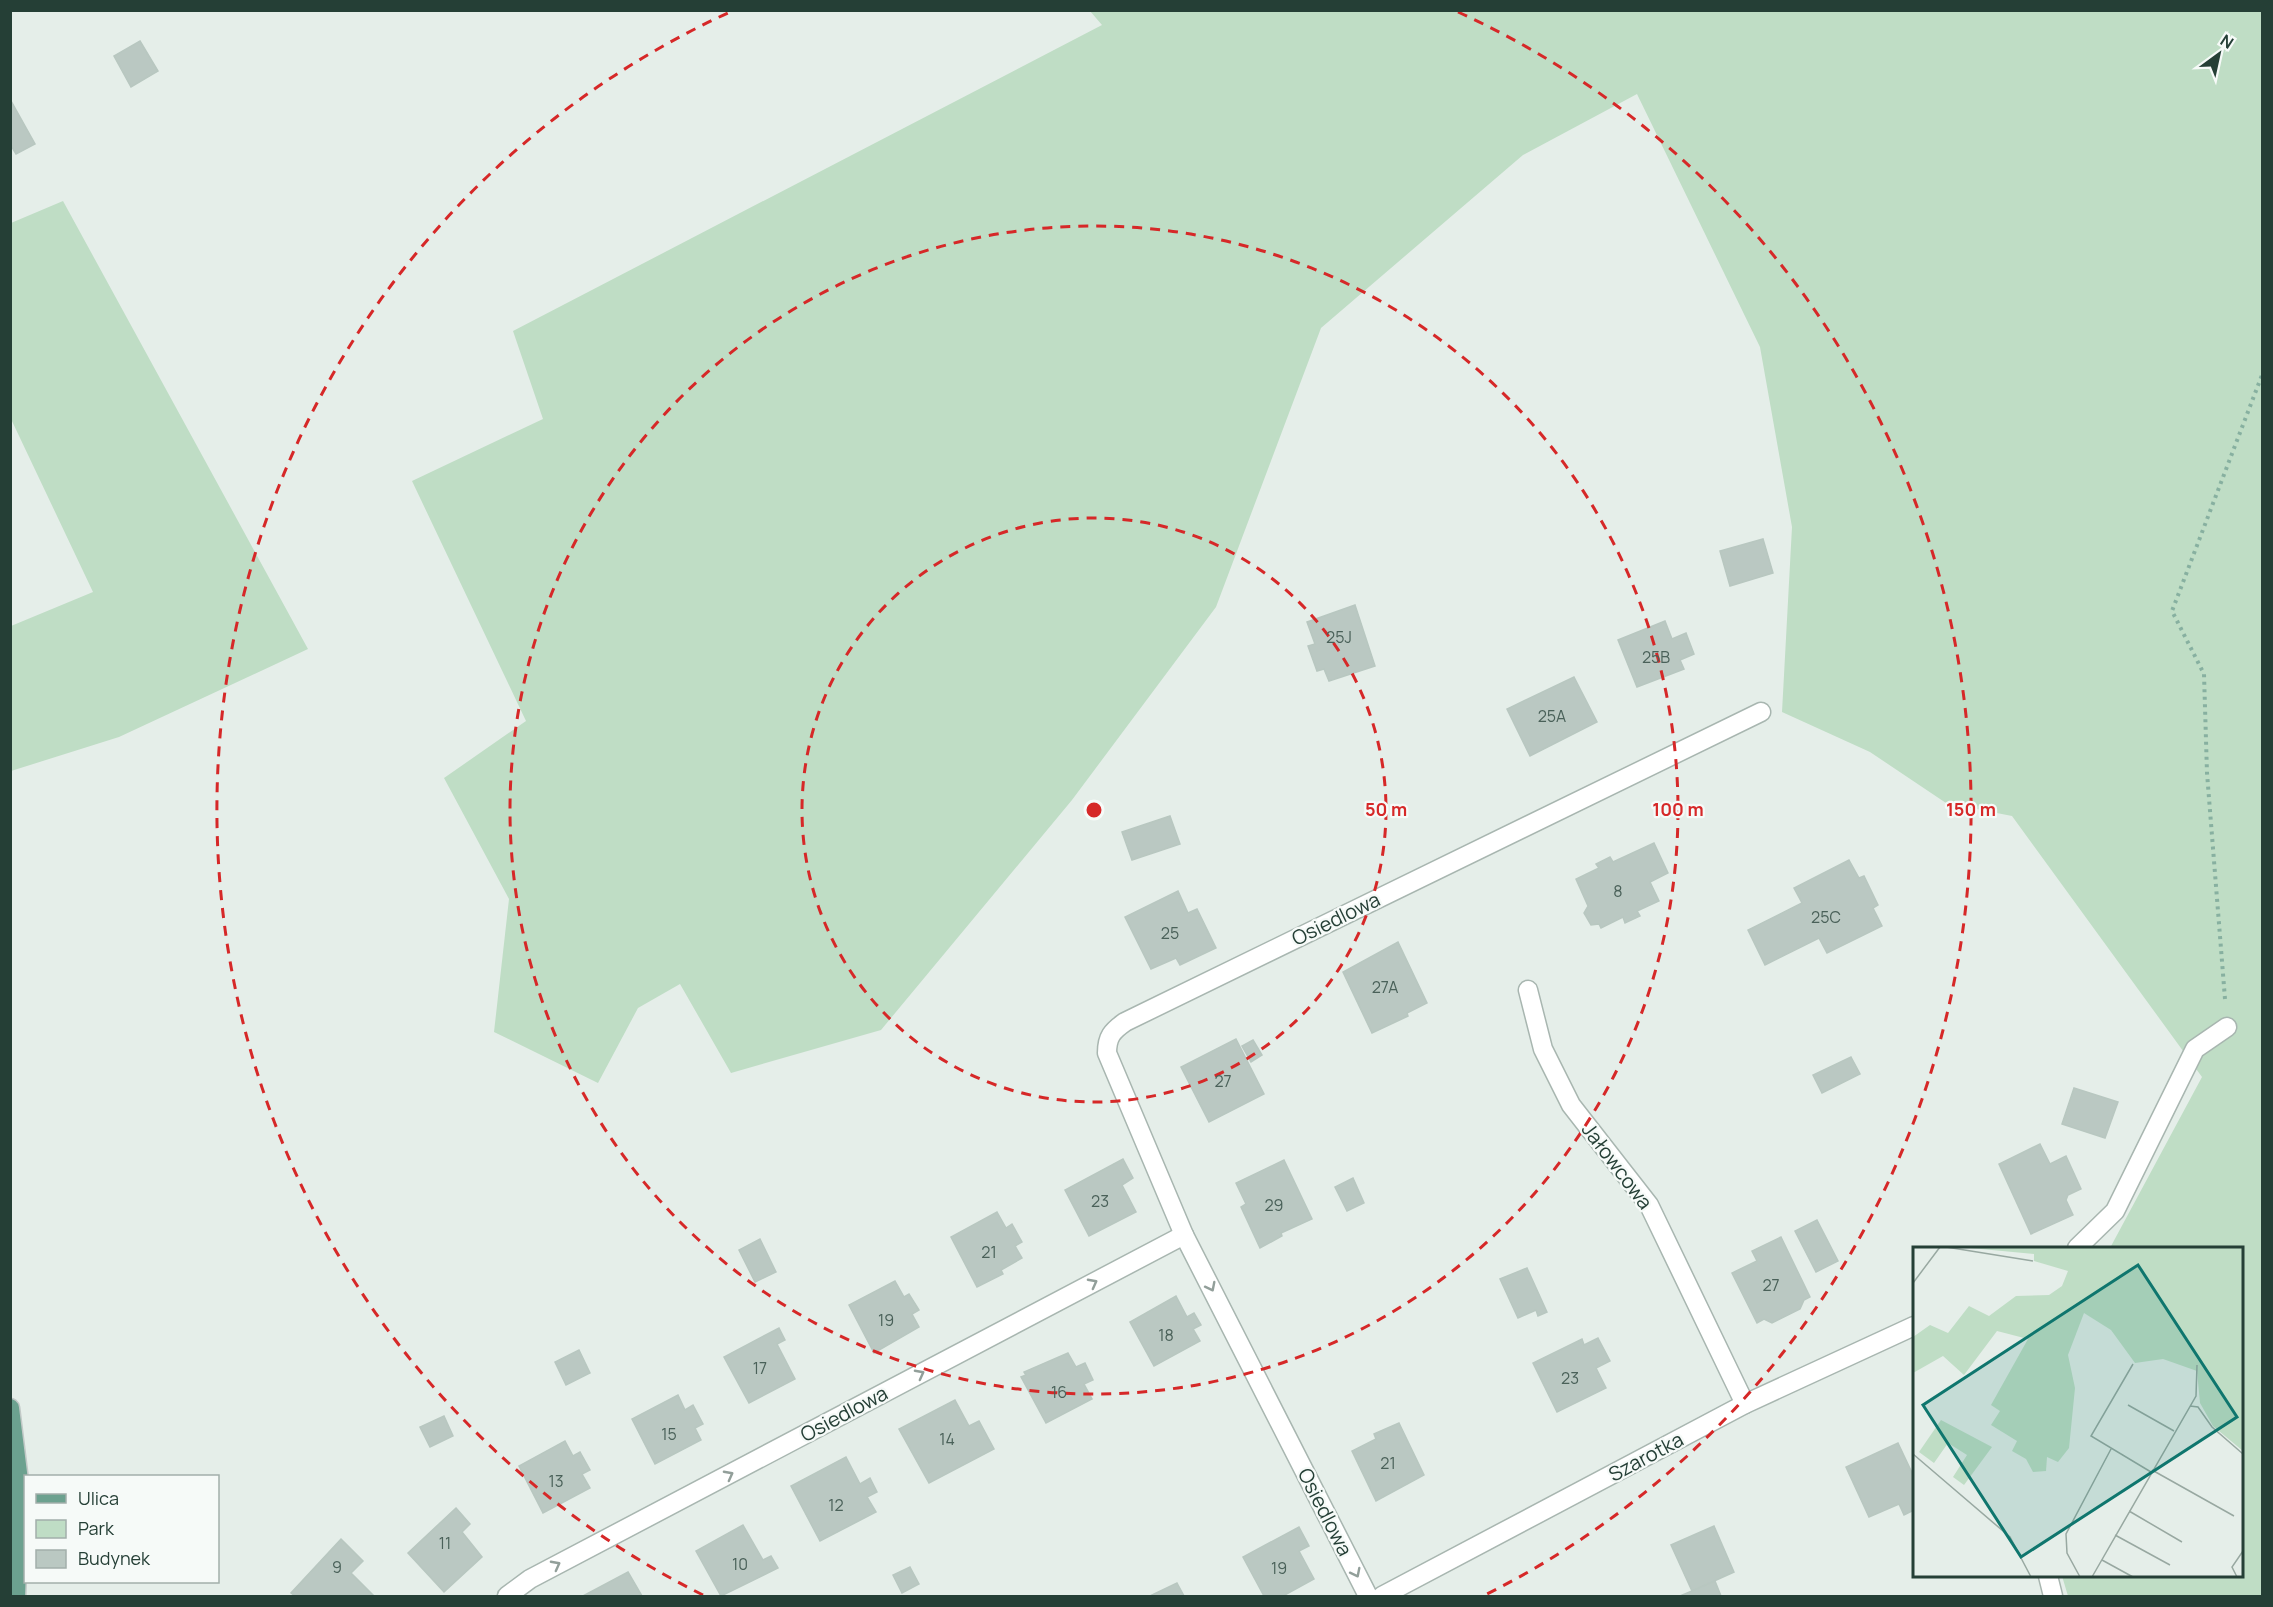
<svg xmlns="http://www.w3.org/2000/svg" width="2273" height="1607" viewBox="0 0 2273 1607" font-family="Manrope,sans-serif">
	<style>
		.green { fill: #bfddc5 }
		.building { fill: #bac8c2; stroke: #b8c7c0; stroke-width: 1.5 }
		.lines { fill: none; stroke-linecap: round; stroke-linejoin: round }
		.minor-casing { stroke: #a8b6b0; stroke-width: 21 }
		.major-casing { stroke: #c2c9c7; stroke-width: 21 }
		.path { stroke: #87b0a0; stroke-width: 4; stroke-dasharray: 3 4.5; stroke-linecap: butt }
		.minor { stroke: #fff; stroke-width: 18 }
		.major { stroke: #6ca18f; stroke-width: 18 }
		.oneway { stroke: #929f9a }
		.ring { fill: none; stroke: #d62828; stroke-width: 3; stroke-dasharray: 10 8 }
		.labels { text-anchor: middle; stroke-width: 4.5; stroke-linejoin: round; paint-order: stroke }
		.number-label { font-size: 16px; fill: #4a6159 }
		.street-label { font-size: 20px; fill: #253f36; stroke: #f6faf8 }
		.inset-road { fill: none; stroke: #98a8a1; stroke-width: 1.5 }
		.view { fill: #0f766e; fill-opacity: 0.15; stroke: #0f766e; stroke-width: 3 }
		.inset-edge { fill: none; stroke: #253f36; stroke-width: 3 }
		.centre { fill: #d62828; stroke: #f6faf8; stroke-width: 3 }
		.ring-label { font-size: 18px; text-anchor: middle; font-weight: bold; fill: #d62828; stroke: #f6faf8; stroke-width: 4.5; stroke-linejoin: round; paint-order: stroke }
	</style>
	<rect width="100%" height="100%" fill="#e5eee9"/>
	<g class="green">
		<path d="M1090 11H2262V1596H2068L2062 1576H2242V1248H2110L2202 1077 2012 816 1946 803 1870 752 1782 712 1792 527 1760 347 1637 94 1523 155 1321 328 1216 607 1072 800 881 1030 731 1073 680 984 638 1008 598 1083 494 1032 509 899 444 778 526 721 412 481 543 419 513 331 1102 25Z"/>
		<path d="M63 201 308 649 119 737 11 771V626L93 592 11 419V223Z"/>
	</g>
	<g class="building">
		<path d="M140 41 158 71 131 87 114 56Z"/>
		<path d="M10 99 35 144 16 154 10 144Z"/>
		<path d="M1763 539 1773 573 1730 586 1720 551Z"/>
		<path d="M1355 605 1375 666 1329 681 1324 669 1317 671 1308 646 1315 644 1307 622Z"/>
		<path d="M1665 621 1672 639 1686 633 1694 654 1680 660 1684 669 1637 687 1618 640Z"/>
		<path d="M1574 677 1597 722 1530 756 1507 709Z"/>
		<path d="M1170 816 1180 844 1132 860 1122 832Z"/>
		<path d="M1654 843 1668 873 1650 882 1659 901 1637 911 1640 916 1625 923 1623 917 1601 928 1599 924 1591 925 1584 913 1588 906 1576 879 1599 868 1596 864 1610 857 1613 862Z"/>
		<path d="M1849 860 1859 878 1864 876 1878 905 1873 908 1882 926 1827 953 1819 938 1765 965 1748 930 1802 903 1794 888Z"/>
		<path d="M1178 891 1188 913 1197 909 1216 948 1180 965 1176 958 1151 969 1125 917Z"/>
		<path d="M1398 942 1427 1003 1407 1013 1408 1016 1372 1033 1343 972Z"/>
		<path d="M1236 1039 1264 1094 1209 1122 1181 1067Z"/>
		<path d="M1253 1040 1262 1055 1251 1062 1242 1046Z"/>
		<path d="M1851 1057 1860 1074 1822 1093 1813 1075Z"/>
		<path d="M2074 1088 2118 1102 2105 1138 2062 1124Z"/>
		<path d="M2040 1144 2050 1164 2066 1156 2081 1189 2068 1195 2066 1200 2073 1215 2031 1234 1999 1164Z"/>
		<path d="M1123 1159 1133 1178 1122 1185 1136 1212 1089 1236 1065 1190Z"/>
		<path d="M1284 1160 1312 1219 1281 1233 1282 1236 1260 1248 1241 1207 1246 1204 1236 1183Z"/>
		<path d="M1353 1178 1364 1203 1347 1211 1335 1187Z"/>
		<path d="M997 1212 1006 1228 1012 1224 1022 1242 1015 1246 1022 1258 1001 1270 1003 1274 977 1287 951 1237Z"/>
		<path d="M1817 1220 1838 1261 1816 1272 1795 1231Z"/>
		<path d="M1781 1237 1810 1297 1804 1300 1800 1309 1772 1323 1764 1319 1757 1323 1732 1273 1757 1261 1752 1251Z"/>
		<path d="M760 1239 776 1272 755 1282 739 1250Z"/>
		<path d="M1527 1268 1547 1312 1538 1316 1536 1310 1518 1318 1500 1279Z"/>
		<path d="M895 1281 904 1297 909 1294 919 1310 912 1314 919 1327 874 1353 849 1305Z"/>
		<path d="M1176 1296 1187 1317 1194 1313 1201 1325 1193 1329 1200 1341 1154 1366 1130 1322Z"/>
		<path d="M779 1328 785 1340 777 1344 795 1379 749 1403 724 1357Z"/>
		<path d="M1598 1338 1610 1361 1596 1368 1606 1388 1557 1412 1533 1363 1582 1339 1584 1345Z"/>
		<path d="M579 1350 590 1373 566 1385 555 1362Z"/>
		<path d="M1068 1353 1076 1367 1085 1363 1093 1380 1084 1384 1092 1399 1046 1423 1021 1377 1026 1375 1024 1372Z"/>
		<path d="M678 1395 685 1410 693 1405 703 1424 695 1428 701 1440 655 1464 632 1419Z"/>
		<path d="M955 1400 969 1426 979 1421 994 1449 929 1483 899 1429Z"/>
		<path d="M444 1416 453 1436 430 1447 420 1427Z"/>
		<path d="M1399 1423 1424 1475 1376 1501 1352 1451 1376 1439 1374 1434Z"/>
		<path d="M565 1441 573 1456 580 1452 590 1470 582 1474 590 1488 543 1513 519 1466Z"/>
		<path d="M1898 1443 1914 1477V1510L1904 1515 1899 1504 1869 1517 1846 1467Z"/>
		<path d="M846 1457 860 1484 870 1478 877 1492 867 1497 876 1512 820 1541 791 1486Z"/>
		<path d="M456 1508 470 1524 462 1532 482 1557 444 1592 408 1553Z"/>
		<path d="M743 1525 763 1560 771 1556 778 1568 721 1596 696 1551Z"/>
		<path d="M1714 1526 1734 1572 1692 1591 1671 1545Z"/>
		<path d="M1299 1527 1309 1546 1299 1551 1314 1579 1283 1596H1264L1243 1557Z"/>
		<path d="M341 1539 363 1561 351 1573 374 1596H295L291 1593Z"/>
		<path d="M910 1567 919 1584 902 1593 893 1575Z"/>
		<path d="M628 1572 642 1596H583Z"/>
		<path d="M1715 1581 1721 1596H1680L1692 1591Z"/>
		<path d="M1177 1583 1184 1596H1150Z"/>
	</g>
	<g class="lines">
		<defs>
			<g id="minor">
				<path d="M1528 990 1543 1049 1571 1105 1649 1205 1745 1404"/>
				<path d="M2077 1248 2115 1211 2195 1049 2227 1027"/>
				<path d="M2048 1576 2053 1596"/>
				<path d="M507 1596 530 1579 1184 1235"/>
				<path d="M1368 1596 1184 1235 1107 1053C1107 1037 1112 1031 1125 1022L1761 712"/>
				<path d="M1382 1596 1745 1404 1914 1326"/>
			</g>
			<path id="major" d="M10 1408 20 1489 16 1596"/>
		</defs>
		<use href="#minor" class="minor-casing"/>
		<use href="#major" class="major-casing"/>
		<path class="path" d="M2225 999 2207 773 2204 674 2172 611 2262 375"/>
		<use href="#minor" class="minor"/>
		<use href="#major" class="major"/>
	</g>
	<defs><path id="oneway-chevron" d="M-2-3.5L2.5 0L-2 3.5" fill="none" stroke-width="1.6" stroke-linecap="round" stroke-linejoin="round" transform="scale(1.5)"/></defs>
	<g class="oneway">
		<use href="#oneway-chevron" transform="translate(1093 1283) rotate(-28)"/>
		<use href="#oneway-chevron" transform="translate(1211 1287) rotate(63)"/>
		<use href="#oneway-chevron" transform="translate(920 1374) rotate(-28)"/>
		<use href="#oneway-chevron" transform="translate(729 1475) rotate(-28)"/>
		<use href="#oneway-chevron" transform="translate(556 1565) rotate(-28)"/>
		<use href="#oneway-chevron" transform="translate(1356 1573) rotate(63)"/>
	</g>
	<g class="ring">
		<circle cx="1094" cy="810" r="292"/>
		<circle cx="1094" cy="810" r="584"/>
		<path d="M703 1595A877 877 0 0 1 730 12M1458 12A877 877 0 0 1 1485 1595"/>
	</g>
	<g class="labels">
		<g class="number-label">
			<text x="1339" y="643">25J</text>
			<text x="1656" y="663">25B</text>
			<text x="1552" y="722">25A</text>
			<text x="1618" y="897">8</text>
			<text x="1826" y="923">25C</text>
			<text x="1170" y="939">25</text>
			<text x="1385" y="993">27A</text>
			<text x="1223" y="1087">27</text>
			<text x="1100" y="1207">23</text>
			<text x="1274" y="1211">29</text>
			<text x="989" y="1258">21</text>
			<text x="1771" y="1291">27</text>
			<text x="886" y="1326">19</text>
			<text x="1166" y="1341">18</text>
			<text x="760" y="1374">17</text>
			<text x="1570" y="1384">23</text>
			<text x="1059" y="1398">16</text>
			<text x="669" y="1440">15</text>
			<text x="947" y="1445">14</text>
			<text x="1388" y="1469">21</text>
			<text x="556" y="1487">13</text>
			<text x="836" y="1511">12</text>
			<text x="445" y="1549">11</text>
			<text x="740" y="1570">10</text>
			<text x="337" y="1573">9</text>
			<text x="1279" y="1574">19</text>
		</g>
		<g class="street-label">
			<text transform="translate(1336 919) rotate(-26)" y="7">Osiedlowa</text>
			<text transform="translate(1617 1166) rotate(53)" y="7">Jałowcowa</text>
			<text transform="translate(844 1414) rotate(-28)" y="7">Osiedlowa</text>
			<text transform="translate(1646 1457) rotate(-28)" y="7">Szarotka</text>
			<text transform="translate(1325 1512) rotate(63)" y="7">Osiedlowa</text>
		</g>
	</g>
	<g transform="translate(1913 1247)">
		<rect width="330" height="330" fill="#e5eee9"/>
		<path d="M47 0H330V204L300 179 287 156 284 124 250 112 222 116 198 83 171 66 155 108 162 141 156 201 145 215 134 210 133 224 120 225 113 212 99 204 104 194 78 178 87 164 78 158 115 92 84 84 51 128 30 109 0 126V90L17 78 35 86 56 59 76 69 103 49 136 48 149 39 155 24 121 14V7ZM28 173 79 200 51 238 40 230 54 208 35 196 21 216 6 205Z" fill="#bfddc5"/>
		<path class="inset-road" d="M33 0 120 14M0 36 27 0M220 117 178 189 238 225M215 158 261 184M277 159 285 160 299 180 330 207M0 207 97 290 118 330M239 223 321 269M216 264 269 295M202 288 257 318M189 313 220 330M167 330 154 306 153 287 198 202M179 330 283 149 284 118M324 330 319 320 330 304"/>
		<path class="view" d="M225 18 324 170 108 310 10 158Z"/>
		<rect width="330" height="330" class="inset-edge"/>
	</g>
	<circle cx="1094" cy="810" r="9" class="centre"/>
	<g class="ring-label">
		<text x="1386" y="816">50 m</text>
		<text x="1678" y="816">100 m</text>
		<text x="1971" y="816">150 m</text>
	</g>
	<rect width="2273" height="1607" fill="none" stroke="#253f36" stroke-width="24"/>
	<rect x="24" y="1475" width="195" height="108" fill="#f6faf8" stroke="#a2afaa" stroke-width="1.5"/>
	<rect x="36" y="1494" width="30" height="9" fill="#6ca18f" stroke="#a2afaa" stroke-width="1.5"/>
	<text x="78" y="1505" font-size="18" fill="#253f36">Ulica</text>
	<rect x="36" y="1520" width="30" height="18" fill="#bfddc5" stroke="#a2afaa" stroke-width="1.5"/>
	<text x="78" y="1535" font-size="18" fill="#253f36">Park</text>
	<rect x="36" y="1550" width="30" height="18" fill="#bac8c2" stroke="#a2afaa" stroke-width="1.5"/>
	<text x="78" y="1565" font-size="18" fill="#253f36">Budynek</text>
	<g transform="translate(2219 54) rotate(33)" stroke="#f6faf8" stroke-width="4.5" paint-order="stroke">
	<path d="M0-4.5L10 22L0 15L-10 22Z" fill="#253f36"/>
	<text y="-9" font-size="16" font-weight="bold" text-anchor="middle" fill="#253f36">N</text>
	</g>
</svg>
